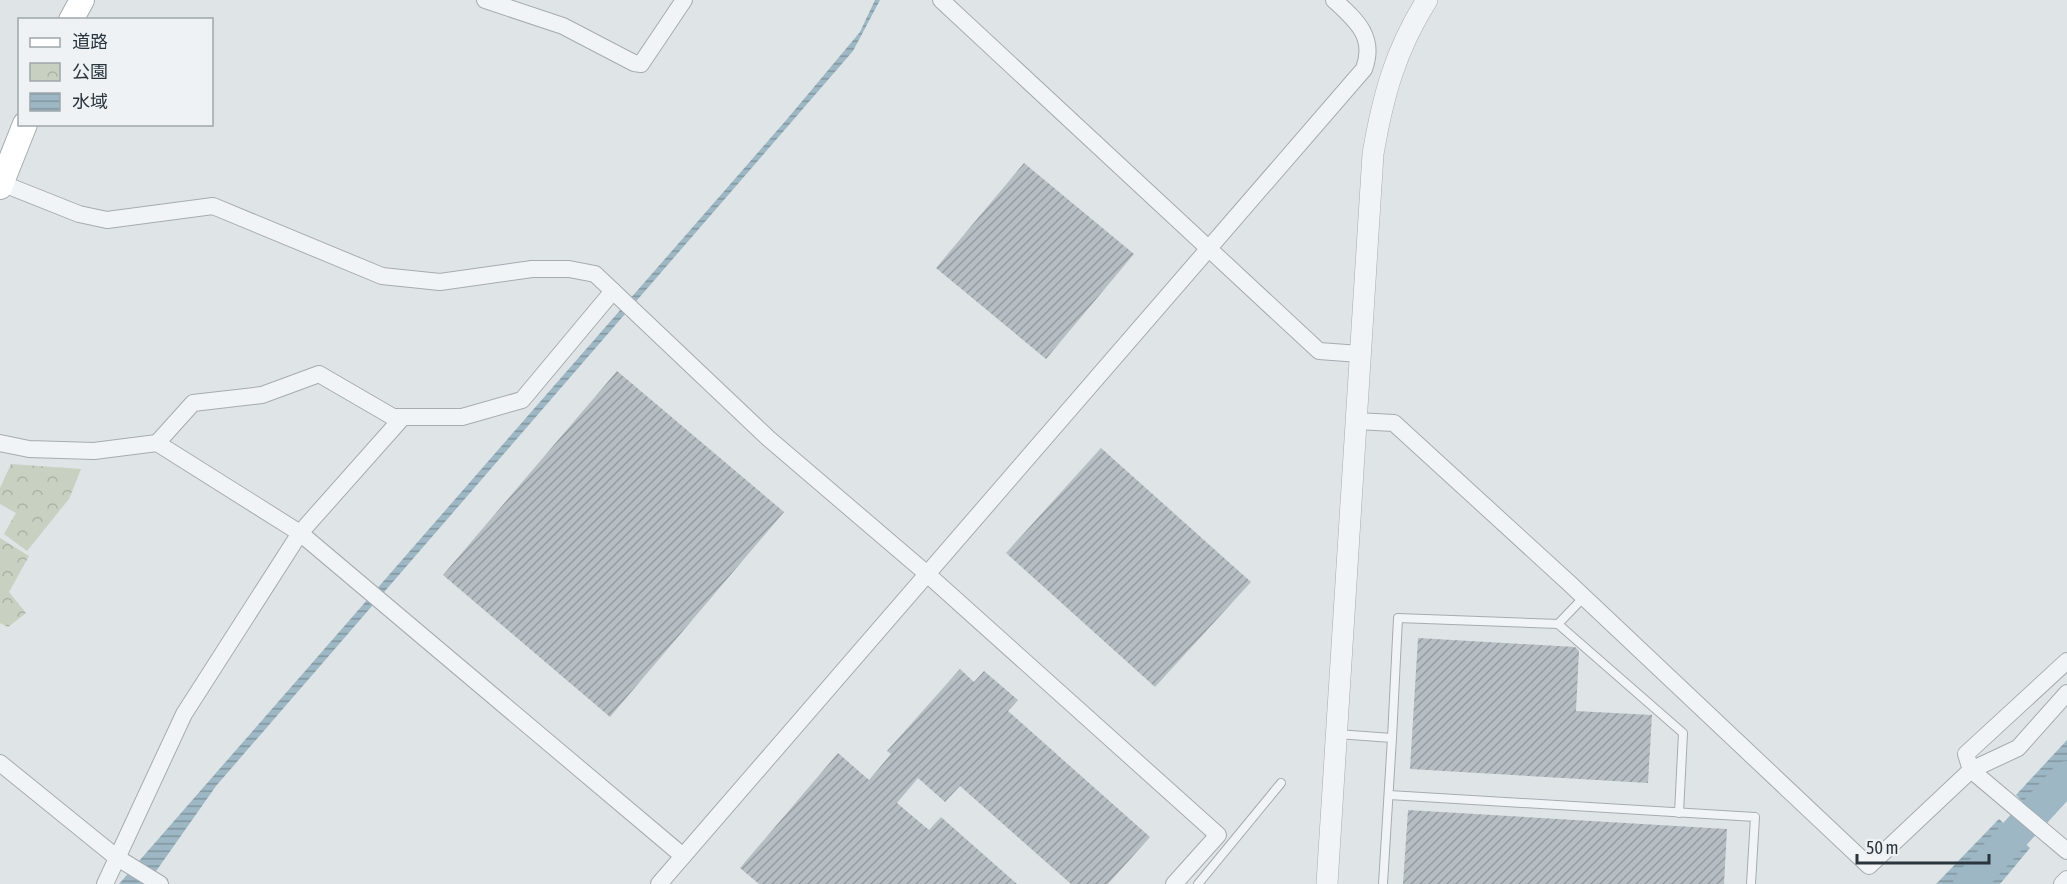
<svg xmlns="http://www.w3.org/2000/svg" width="2067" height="884" viewBox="0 0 2067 884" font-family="'Asap Condensed','Noto Sans JP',sans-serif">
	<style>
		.park { fill: url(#park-crowns) }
		.water { fill: url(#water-rules) }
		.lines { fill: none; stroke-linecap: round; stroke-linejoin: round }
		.river { stroke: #9db7c4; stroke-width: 32 }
		.building { fill: url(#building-hatch) }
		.service-casing { stroke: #a5acb1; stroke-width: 10 }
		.minor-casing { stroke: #a5acb1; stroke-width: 18 }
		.tertiary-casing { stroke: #a5acb1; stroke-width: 22 }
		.secondary-casing { stroke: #a5acb1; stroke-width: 26 }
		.service { stroke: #f1f4f6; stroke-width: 8 }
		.minor { stroke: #f1f4f6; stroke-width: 16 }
		.tertiary { stroke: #f1f4f6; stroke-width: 21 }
		.secondary { stroke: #fff; stroke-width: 24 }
	</style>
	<defs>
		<pattern id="park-crowns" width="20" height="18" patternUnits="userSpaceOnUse" patternTransform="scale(1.5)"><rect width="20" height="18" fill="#c7d0c1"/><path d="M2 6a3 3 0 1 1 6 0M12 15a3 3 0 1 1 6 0" fill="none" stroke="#abb3a7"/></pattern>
		<pattern id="water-rules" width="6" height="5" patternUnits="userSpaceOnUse" patternTransform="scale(1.5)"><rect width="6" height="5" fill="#9db7c4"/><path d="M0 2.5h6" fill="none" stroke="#8096a0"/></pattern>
		<pattern id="building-hatch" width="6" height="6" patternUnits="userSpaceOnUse" patternTransform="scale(1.5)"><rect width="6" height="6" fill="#b7bec3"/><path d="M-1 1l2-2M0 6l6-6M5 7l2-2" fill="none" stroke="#959ba0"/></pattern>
	</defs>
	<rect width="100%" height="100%" fill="#dfe4e7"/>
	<g class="park">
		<path d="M11 464 81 469 69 499 27 551 4 534 16 513 0 504V488Z"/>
		<path d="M0 538 29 556 9 592 26 613 8 627 0 623Z"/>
	</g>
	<g class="water">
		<path d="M875 0H880L853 51 216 786 147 884H119L788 118 860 32Z"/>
		<path d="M2067 740V801L2045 825 2016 795Z"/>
		<path d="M1999 819 2030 848 2000 884H1936Z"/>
	</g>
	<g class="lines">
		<path class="river" d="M1969 884 2067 777"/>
	</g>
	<g class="building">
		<path d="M1024 163 1134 254 1046 359 936 268Z"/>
		<path d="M617 371 784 512 610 717 443 575Z"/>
		<path d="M1101 448 1251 582 1155 687 1006 553Z"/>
		<path d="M1418 638 1575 647 1579 651 1576 711 1652 715 1648 783 1410 769Z"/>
		<path d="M960 669 974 682 984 671 1018 700 1008 711 1150 837 1108 884H1071L960 786 945 802 918 778 897 803 929 830 941 817 1017 884H759L740 868 838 753 869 780 891 754 887 751Z"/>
		<path d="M1408 810 1727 829 1724 884H1403Z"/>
	</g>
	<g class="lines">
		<defs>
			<g id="service">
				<path d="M1558 624 1584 597"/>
				<path d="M1337 734 1392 738 1383 884"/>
				<path d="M1392 738 1398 618 1558 624 1683 733 1679 813"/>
				<path d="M1389 795 1755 817 1751 884"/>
				<path d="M1198 884 1281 783"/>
			</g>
			<g id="minor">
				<path d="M485 0 563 26 634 63 641 64 684 0"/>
				<path d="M941 0 1319 351 1360 354"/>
				<path d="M1 183 79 214 107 220 213 206 382 276 440 282 532 269H569L595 274 768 438 926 573 1218 835 1174 884"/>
				<path d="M1356 421 1394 423 1569 583 1869 866 1971 770 2018 748 2067 693"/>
				<path d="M0 443 29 449 94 451 157 443 300 533 683 856"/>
				<path d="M157 443 193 403 262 395 319 374 393 417H462L522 400 613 291"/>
				<path d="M2067 661 1966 754 1971 770 2067 851"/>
				<path d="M0 763 116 857 160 884"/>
				<path d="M105 884 184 714 300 533 403 417"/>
				<path d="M659 884 1364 69C1376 37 1356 20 1334 0"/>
				<path d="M2062 884 2067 879"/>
			</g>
			<path id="tertiary" d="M1327 884 1373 154C1383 96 1395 51 1427 0"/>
			<g id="secondary">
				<path d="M71 20 82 0"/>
				<path d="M0 187 25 124"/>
			</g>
		</defs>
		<use href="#service" class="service-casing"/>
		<use href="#minor" class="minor-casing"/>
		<use href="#tertiary" class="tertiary-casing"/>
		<use href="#secondary" class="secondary-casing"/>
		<use href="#service" class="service"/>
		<use href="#minor" class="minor"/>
		<use href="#tertiary" class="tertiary"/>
		<use href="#secondary" class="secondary"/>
	</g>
	<rect x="18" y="18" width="195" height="108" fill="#eef2f5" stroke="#9fa6ab" stroke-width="1.5"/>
	<rect x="30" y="38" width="30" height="9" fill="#ffffff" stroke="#9fa6ab" stroke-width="1.5"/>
	<text x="72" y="48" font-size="18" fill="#29343d">道路</text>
	<rect x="30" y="63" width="30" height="18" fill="url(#park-crowns)" stroke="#9fa6ab" stroke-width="1.5"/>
	<text x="72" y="78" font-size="18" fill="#29343d">公園</text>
	<rect x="30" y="93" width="30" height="18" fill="url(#water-rules)" stroke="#9fa6ab" stroke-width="1.5"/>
	<text x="72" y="108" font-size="18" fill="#29343d">水域</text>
	<path d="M1857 854v9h132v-9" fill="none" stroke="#29343d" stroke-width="3"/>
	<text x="1866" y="854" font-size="18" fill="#29343d" stroke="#eef2f5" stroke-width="4.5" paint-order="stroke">50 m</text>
</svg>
